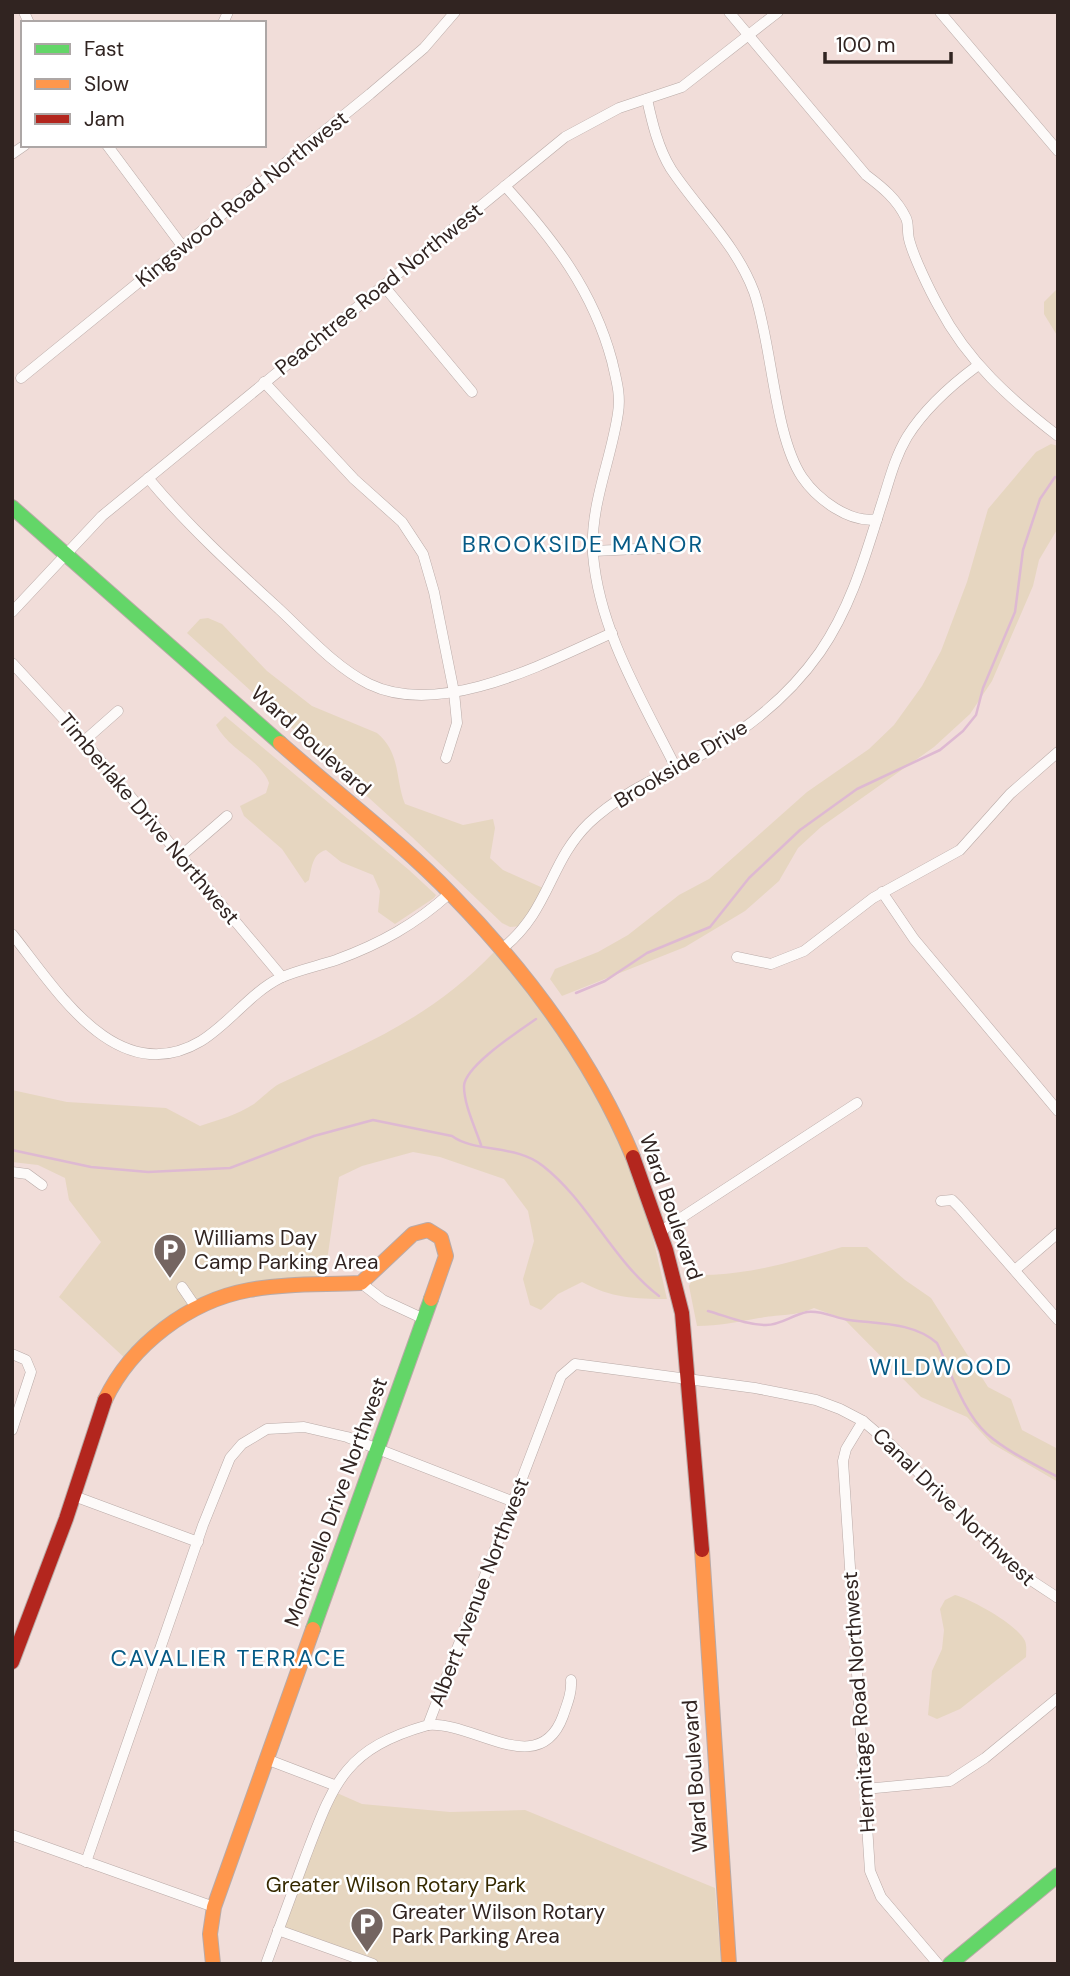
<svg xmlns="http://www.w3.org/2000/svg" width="1070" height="1976" viewBox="0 0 1070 1976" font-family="'DM Sans',sans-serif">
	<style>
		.green { fill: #e6d6c0 }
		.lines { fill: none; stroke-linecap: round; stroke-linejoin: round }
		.stream { stroke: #deb9d2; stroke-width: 2.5 }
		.street-casing { stroke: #b9aaa7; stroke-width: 11 }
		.fast-casing { stroke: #b9aaa7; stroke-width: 16 }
		.slow-casing { stroke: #b9aaa7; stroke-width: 16 }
		.jam-casing { stroke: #b9aaa7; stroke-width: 16 }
		.street { stroke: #fdfaf9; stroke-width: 10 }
		.fast { stroke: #63d668; stroke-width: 14 }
		.slow { stroke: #ff974d; stroke-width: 14 }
		.jam { stroke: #b3261e; stroke-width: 14 }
		.labels { text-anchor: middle; stroke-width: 5; stroke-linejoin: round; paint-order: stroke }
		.street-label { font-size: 21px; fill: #312421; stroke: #fff }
		.poi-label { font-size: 21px; fill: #312421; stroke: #fff; text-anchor: start }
		.park-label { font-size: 21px; fill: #362a00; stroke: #fff }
		.neighbourhood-label { font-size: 23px; letter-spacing: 2px; fill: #065a86; stroke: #fff }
	</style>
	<rect width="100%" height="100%" fill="#f1ddd9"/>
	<g class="green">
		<path d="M1058 288V337L1044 314V302Z"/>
		<path d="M1051 444 1058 446V528L1039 560 1033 586 992 681 970 714 934 747 821 827 798 848 779 881 745 911 685 947 562 996 550 979 555 969 598 952 628 935 679 895 709 879 807 792 869 749 894 725 922 686 941 651 967 582 988 509 1036 452Z"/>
		<path d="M208 618 222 624 267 671 312 706 377 733C401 753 395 779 405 804L463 825 493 819 495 828 490 858 503 870 543 888 522 926 510 927 502 923 412 837 187 633 200 619Z"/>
		<path d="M225 716 409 870 436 895 434 898 395 924 378 912 380 891 373 875 341 862 326 850C312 854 312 867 309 880L305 883 282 849 244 816 240 806 266 793 269 783C261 760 229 750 216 725Z"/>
		<path d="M495 951C549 1018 600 1090 632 1171 649 1212 657 1257 667 1299 635 1299 611 1298 582 1282L558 1294 541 1310 530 1305 523 1279 534 1241 528 1211 504 1179 440 1157 413 1152 362 1166 339 1177 324 1282 214 1296 128 1361 59 1297 101 1242 69 1200 65 1178 38 1165 12 1162V1090L67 1102 166 1108 200 1126C218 1120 237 1115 254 1104 262 1098 270 1089 279 1084 364 1044 428 1021 495 951Z"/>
		<path d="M842 1247H867L905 1280 931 1298 988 1387 1011 1399 1022 1430 1058 1449V1482L991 1443 967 1417 921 1397 844 1319 814 1308C793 1317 780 1314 759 1318 737 1322 719 1326 697 1326L689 1286 694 1275C746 1276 793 1262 842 1247Z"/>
		<path d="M955 1595C971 1599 1018 1625 1025 1641 1027 1646 1026 1652 1026 1657L960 1709 937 1719 928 1715 932 1671 942 1649 944 1630 940 1609 945 1600Z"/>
		<path d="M337 1793 362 1804 450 1812 525 1810 715 1888 721 1964H378L278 1930Z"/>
	</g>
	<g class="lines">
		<g class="stream">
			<path d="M576 993 605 981 647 953 710 927 749 878 800 830 857 789 940 750 963 731 976 715 983 688 1015 612 1023 550 1040 499 1055 477"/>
			<path d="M481 1145C475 1127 464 1105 464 1086 465 1066 519 1031 536 1019"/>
			<path d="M12 1150 91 1167 148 1172 230 1168 314 1136 373 1120 452 1136C475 1153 516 1144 543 1166 589 1202 612 1260 659 1296"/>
			<path d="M708 1311C726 1316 746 1325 766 1325 781 1325 792 1315 807 1312 822 1310 835 1318 849 1320 879 1324 913 1322 937 1343 951 1372 963 1412 987 1434 1008 1452 1034 1464 1058 1477"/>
		</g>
		<defs>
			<g id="street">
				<path d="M24 12 29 23"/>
				<path d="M729 12 866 175C882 187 897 199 906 218 909 224 907 232 909 239 913 256 930 291 939 307 968 362 1010 399 1058 436"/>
				<path d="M940 12 1058 151"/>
				<path d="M223 23 228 12"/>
				<path d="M647 99C652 122 658 148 671 169 699 211 736 244 754 292 772 343 774 435 802 477 817 499 850 524 877 519"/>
				<path d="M107 145 183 247"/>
				<path d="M12 154 25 145"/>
				<path d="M505 186C553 239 593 290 612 361 616 379 621 394 618 413 611 461 590 504 593 554 599 630 642 700 675 766"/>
				<path d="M383 285 472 392"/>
				<path d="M21 378 370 94 424 48 455 12"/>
				<path d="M264 382 354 479 402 522 423 554 434 592 454 692 457 723 446 758"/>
				<path d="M148 478C188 526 233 567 279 609 307 635 335 667 369 684 441 719 547 662 612 633"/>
				<path d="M593 551 681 547"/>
				<path d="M12 612 102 516 565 137 619 108 682 87 778 12"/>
				<path d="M12 663 84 741 282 977"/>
				<path d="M84 741 118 711"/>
				<path d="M182 855 227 816"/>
				<path d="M882 892 914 939 1058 1111"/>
				<path d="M12 934C56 989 117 1091 201 1041 230 1023 250 993 280 978 298 970 318 966 336 960 380 944 416 924 450 893"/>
				<path d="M503 948C550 910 549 862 589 823 625 789 668 774 710 750 753 725 792 692 820 652 851 607 865 557 881 506 889 482 894 459 907 437 925 408 950 386 977 366"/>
				<path d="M737 957 771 964 804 951 873 898 960 850 1010 794 1058 752"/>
				<path d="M12 1172 27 1174 42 1185"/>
				<path d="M941 1201 952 1200 959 1207 1058 1320"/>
				<path d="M661 1231 857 1103"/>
				<path d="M1015 1270 1058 1233"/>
				<path d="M361 1283 383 1300 424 1319"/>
				<path d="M182 1287 197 1309"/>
				<path d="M12 1354 26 1360 31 1372 12 1430"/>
				<path d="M863 1421 846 1449 843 1461 870 1871 881 1897 938 1964"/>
				<path d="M74 1496 198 1542"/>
				<path d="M428 1725C474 1721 539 1781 563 1716 567 1704 572 1693 571 1680"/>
				<path d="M266 1759 334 1785"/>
				<path d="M865 1789 950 1781 985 1758 1058 1698"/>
				<path d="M12 1835 214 1907"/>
				<path d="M86 1862 203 1525 230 1458 242 1444 267 1429 304 1427 347 1437 514 1502"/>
				<path d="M278 1930 373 1964"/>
				<path d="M266 1964C279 1929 292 1893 305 1858 334 1782 344 1749 428 1725L561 1376 575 1364 755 1388 816 1400 840 1409 863 1421 890 1444 1017 1571 1058 1598"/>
			</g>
			<g id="fast">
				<path d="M12 507 280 743"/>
				<path d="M313 1629 431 1299"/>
				<path d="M950 1964 1058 1875"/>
			</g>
			<g id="slow">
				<path d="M280 743C336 793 400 841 452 895 526 971 592 1058 633 1157"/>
				<path d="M105 1400C131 1345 189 1301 249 1290 286 1283 324 1285 361 1283L413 1234 428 1230 441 1238 446 1256 431 1299"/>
				<path d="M702 1550 729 1964"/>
				<path d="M213 1964 210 1934 214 1907 313 1629"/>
			</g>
			<g id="jam">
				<path d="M633 1157 666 1250 682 1313 702 1550"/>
				<path d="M12 1662 66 1519 105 1400"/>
			</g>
		</defs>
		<use href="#street" class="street-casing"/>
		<use href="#fast" class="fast-casing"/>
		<use href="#slow" class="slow-casing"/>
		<use href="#jam" class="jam-casing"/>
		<use href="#street" class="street"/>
		<use href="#fast" class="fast"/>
		<use href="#slow" class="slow"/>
		<use href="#jam" class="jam"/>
	</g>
	<defs>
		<symbol id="parking-pin" viewBox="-11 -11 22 30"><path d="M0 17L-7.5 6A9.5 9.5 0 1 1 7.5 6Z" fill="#746561" stroke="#fff"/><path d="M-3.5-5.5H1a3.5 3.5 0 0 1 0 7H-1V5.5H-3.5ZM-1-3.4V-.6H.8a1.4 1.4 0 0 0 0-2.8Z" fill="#fff"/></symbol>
	</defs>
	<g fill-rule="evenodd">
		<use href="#parking-pin" x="151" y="1231" width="38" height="52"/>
		<use href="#parking-pin" x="348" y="1905" width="38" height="52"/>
	</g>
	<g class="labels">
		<g class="street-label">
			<text transform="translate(242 199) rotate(-39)" y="7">Kingswood Road Northwest</text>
			<text transform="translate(379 289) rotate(-39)" y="7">Peachtree Road Northwest</text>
			<text transform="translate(311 741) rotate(42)" y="7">Ward Boulevard</text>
			<text transform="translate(681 764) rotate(-31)" y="7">Brookside Drive</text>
			<text transform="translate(149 819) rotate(50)" y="7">Timberlake Drive Northwest</text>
			<text transform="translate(671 1207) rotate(71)" y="7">Ward Boulevard</text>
			<text transform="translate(336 1502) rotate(-70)" y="7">Monticello Drive Northwest</text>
			<text transform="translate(954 1507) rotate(44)" y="7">Canal Drive Northwest</text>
			<text transform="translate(479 1592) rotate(-69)" y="7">Albert Avenue Northwest</text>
			<text transform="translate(859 1702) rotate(-94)" y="7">Hermitage Road Northwest</text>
			<text transform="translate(695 1776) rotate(-94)" y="7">Ward Boulevard</text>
		</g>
		<g class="poi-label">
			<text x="194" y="1245">Williams Day<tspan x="194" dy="24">Camp Parking Area</tspan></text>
			<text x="392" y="1919">Greater Wilson Rotary<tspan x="392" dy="24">Park Parking Area</tspan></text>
		</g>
		<g class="park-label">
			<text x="396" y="1892">Greater Wilson Rotary Park</text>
		</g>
		<g class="neighbourhood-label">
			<text x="583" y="552">BROOKSIDE MANOR</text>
			<text x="941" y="1375">WILDWOOD</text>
			<text x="229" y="1666">CAVALIER TERRACE</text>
		</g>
	</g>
	<rect width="1070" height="1976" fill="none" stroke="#312421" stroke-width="28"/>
	<rect x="21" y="21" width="245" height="126" fill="#ffffff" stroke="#ada7a6" stroke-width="2"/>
	<rect x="35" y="44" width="35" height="10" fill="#63d668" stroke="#ada7a6" stroke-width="2"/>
	<text x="84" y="56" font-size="21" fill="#312421">Fast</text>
	<rect x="35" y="79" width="35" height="10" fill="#ff974d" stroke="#ada7a6" stroke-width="2"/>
	<text x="84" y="91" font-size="21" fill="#312421">Slow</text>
	<rect x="35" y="114" width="35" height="10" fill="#b3261e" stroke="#ada7a6" stroke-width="2"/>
	<text x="84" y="126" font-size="21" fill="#312421">Jam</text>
	<path d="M825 52v10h126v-10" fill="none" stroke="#312421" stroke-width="3.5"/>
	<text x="836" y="52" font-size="21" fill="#312421" stroke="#ffffff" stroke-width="5" paint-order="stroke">100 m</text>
</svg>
